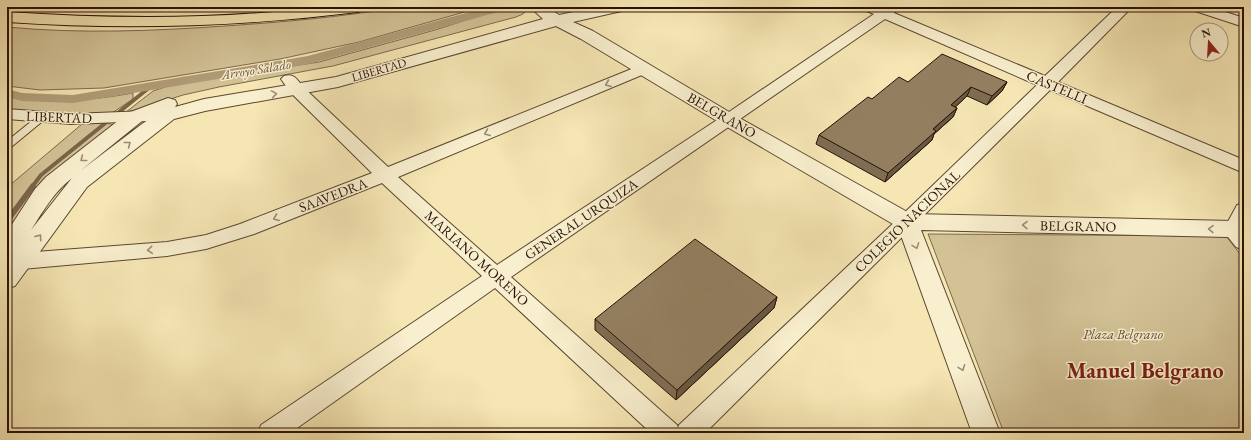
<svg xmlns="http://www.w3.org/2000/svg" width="1251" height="440" viewBox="0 0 1251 440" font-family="'EB Garamond',serif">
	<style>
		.green { fill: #d2c296; stroke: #7e694e }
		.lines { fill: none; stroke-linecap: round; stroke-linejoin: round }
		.stream-far1 { stroke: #7a654a; stroke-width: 4 }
		.stream { stroke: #7a654a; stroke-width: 5.5 }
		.canal { fill: #b09d78; fill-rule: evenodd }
		.service-casing { stroke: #5c4631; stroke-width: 2 }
		.minor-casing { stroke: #5c4631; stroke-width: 2 }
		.tertiary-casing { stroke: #5c4631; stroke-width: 2 }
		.trunk-casing { stroke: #291006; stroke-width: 2 }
		.service { fill: #f8efce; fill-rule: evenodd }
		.minor { fill: #f8efce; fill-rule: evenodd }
		.tertiary { fill: #f8efce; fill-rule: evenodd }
		.trunk { fill: #f5e6b3; fill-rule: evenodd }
		.wall { fill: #7e6d53; stroke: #291006 }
		.shaded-wall { fill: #675943; stroke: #291006 }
		.building { fill: #937f60; stroke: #291006 }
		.oneway { stroke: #9b8b74 }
		.labels { text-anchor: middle; stroke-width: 3; stroke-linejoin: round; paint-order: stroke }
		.far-street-label { font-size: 12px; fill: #291006; stroke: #f8efce }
		.far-water-label { font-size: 13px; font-style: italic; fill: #664f39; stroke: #f8efce }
		.street-label { font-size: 14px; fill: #291006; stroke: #f8efce }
		.park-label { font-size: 14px; font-style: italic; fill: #644e38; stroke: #f8efce }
		.near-district-label { font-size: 22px; font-weight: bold; fill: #7a1f14; stroke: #f8efce }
	</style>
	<rect width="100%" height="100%" fill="#f5e6b3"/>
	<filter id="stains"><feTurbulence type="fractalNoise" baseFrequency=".005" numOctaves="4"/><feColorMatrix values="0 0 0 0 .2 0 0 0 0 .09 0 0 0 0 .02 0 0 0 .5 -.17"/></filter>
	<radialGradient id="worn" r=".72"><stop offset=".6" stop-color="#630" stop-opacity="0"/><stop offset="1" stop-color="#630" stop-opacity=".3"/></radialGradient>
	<g class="green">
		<path d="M400 7H482L359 42 280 59 104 88 40 90 7 86V27C79 34 153 31 225 26 284 22 342 17 400 7Z"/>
		<path d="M518 7H525L527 9 523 14 516 17 333 66 219 87 183 95 136 110 126 112 153 91 174 84 319 62 435 30 488 13Z"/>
		<path d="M133 93V99L112 113 74 116 7 110V96C51 103 89 101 133 93Z"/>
		<path d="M109 123 112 125 110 129 7 239V189L10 185 82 124Z"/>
		<path d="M928 234 1226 236 1244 259V433H1004Z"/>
	</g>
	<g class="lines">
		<path class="stream-far1" d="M32 187 41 175 150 87"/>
		<path class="stream" d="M7 221 33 186"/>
		<path class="canal" d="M488 7H507L505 10 309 64 73 103 22 101 7 97V89L22 93 73 95 308 56Z"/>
		<defs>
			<path id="service" d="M41 115 45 118 44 120 10 148 7 149V141L38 116Z"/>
			<g id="minor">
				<path d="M114 7H219L217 10 212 11H121L116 10Z"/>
				<path d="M862 7H900L894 13 1045 76 1117 7H1132L1058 82 1244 160V173L1050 90 705 433H651L495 288 290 433H258L261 425 482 276 382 183 254 234 206 249 167 256 22 269 15 266 12 261 15 256 22 253 167 242 206 235 240 224 372 173 291 93 281 79 284 76C294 73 297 79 303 87L388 167 639 66 644 64 649 66 652 69 649 72 398 177 497 265 723 116 874 14 864 10ZM885 19 1037 85 900 217 679 425 678 428 677 425 511 277Z"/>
				<path d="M1190 7H1210L1244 18V27L1192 10Z"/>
				<path d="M7 109 71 114 147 111 153 112 155 116 153 120 147 121 71 124 7 119Z"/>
				<path d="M1244 203V228L1241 234 1234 236 1227 234 1224 229 1237 205Z"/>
			</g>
			<path id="tertiary" d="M530 7H547L559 15 597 7H628L626 10 573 22 593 31 736 116 911 214 1234 221 1242 223 1244 226V250L1236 247 1228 237 921 230 1000 433H972L898 227 722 124 581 39 556 26 338 87 205 111 174 119 87 187 15 286 7 288V262L10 258 7 259V232L35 189 46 177 128 113 168 98 175 100 177 104 175 107 204 99 336 77 543 19ZM151 118 142 124 80 171 142 121ZM72 178 31 230C43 211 54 192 72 178Z"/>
			<path id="trunk" d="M321 7H366L364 10 358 12C239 27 126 30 7 22V12C112 19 217 20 321 7Z"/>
		</defs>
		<use href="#service" class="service-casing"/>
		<use href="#minor" class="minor-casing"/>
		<use href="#tertiary" class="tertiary-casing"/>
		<use href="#trunk" class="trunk-casing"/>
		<use href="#service" class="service"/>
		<use href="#minor" class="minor"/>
		<use href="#tertiary" class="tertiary"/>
		<use href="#trunk" class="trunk"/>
	</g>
	<g class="wall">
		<path d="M908 82H1007L1002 91 987 105 967 96 955 107 957 108 953 117 934 134 932 140 885 182 816 144 819 135 872 99Z"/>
		<path d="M777 297 774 308 676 400 595 330V319Z"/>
	</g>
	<g class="shaded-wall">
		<path d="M1007 82 1002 91 987 105 992 96Z"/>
		<path d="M971 87 967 96 948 114 951 105Z"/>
		<path d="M957 108 953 117 934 134 932 140 885 182 888 173 933 129Z"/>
		<path d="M777 297 774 308 676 400 677 390Z"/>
	</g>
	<g class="building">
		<path d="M942 54 1007 82 992 96 971 87 951 105 957 108 933 129 936 131 888 173 819 135 868 97 872 99 899 77 908 82Z"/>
		<path d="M695 239 777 297 677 390 595 319Z"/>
	</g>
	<defs><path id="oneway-chevron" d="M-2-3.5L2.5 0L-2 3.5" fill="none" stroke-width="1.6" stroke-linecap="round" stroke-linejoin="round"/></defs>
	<g class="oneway">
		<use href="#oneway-chevron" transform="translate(608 84) rotate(158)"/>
		<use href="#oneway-chevron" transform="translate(274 94) rotate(-9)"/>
		<use href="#oneway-chevron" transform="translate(487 133) rotate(158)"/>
		<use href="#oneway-chevron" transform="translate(128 144) rotate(-38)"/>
		<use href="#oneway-chevron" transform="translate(83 159) rotate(141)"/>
		<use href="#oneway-chevron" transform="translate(276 218) rotate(159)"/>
		<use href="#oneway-chevron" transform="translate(1025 225) rotate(-179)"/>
		<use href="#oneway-chevron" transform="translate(1211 229) rotate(-179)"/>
		<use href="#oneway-chevron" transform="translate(39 237) rotate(-54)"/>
		<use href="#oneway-chevron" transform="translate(916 246) rotate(69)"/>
		<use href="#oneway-chevron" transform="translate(150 250) rotate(175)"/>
		<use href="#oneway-chevron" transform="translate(962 368) rotate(69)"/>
	</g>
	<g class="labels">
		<g class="far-street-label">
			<text transform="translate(379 70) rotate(-16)" y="4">LIBERTAD</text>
		</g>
		<g class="far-water-label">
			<text transform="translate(256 69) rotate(-9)" y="5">Arroyo Salado</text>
		</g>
		<g class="street-label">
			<text transform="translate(1057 87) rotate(23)" y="5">CASTELLI</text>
			<text transform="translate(722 115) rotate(30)" y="5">BELGRANO</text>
			<text transform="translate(59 117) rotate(2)" y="5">LIBERTAD</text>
			<text transform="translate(333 195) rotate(-21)" y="5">SAAVEDRA</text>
			<text transform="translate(581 219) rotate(-34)" y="5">GENERAL URQUIZA</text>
			<text transform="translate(907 221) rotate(-44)" y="5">COLEGIO NACIONAL</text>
			<text transform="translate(1078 226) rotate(1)" y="5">BELGRANO</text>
			<text transform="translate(477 258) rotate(42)" y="5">MARIANO MORENO</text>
		</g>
		<g class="park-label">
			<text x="1123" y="339">Plaza Belgrano</text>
		</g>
		<g class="near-district-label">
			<text x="1145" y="378">Manuel Belgrano</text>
		</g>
	</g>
	<rect width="1251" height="440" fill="none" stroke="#f5e6b3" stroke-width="24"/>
	<rect x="8" y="8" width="1235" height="424" fill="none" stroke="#291006" stroke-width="2"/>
	<rect x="12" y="12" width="1227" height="416" fill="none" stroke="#291006"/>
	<g transform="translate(1209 42) rotate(342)"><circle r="19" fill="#f8efce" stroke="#a5967e"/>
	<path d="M0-3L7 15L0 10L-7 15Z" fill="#8f2418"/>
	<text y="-6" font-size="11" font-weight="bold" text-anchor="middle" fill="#291006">N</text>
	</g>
	<rect width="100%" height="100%" filter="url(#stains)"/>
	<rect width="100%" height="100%" fill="url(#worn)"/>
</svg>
